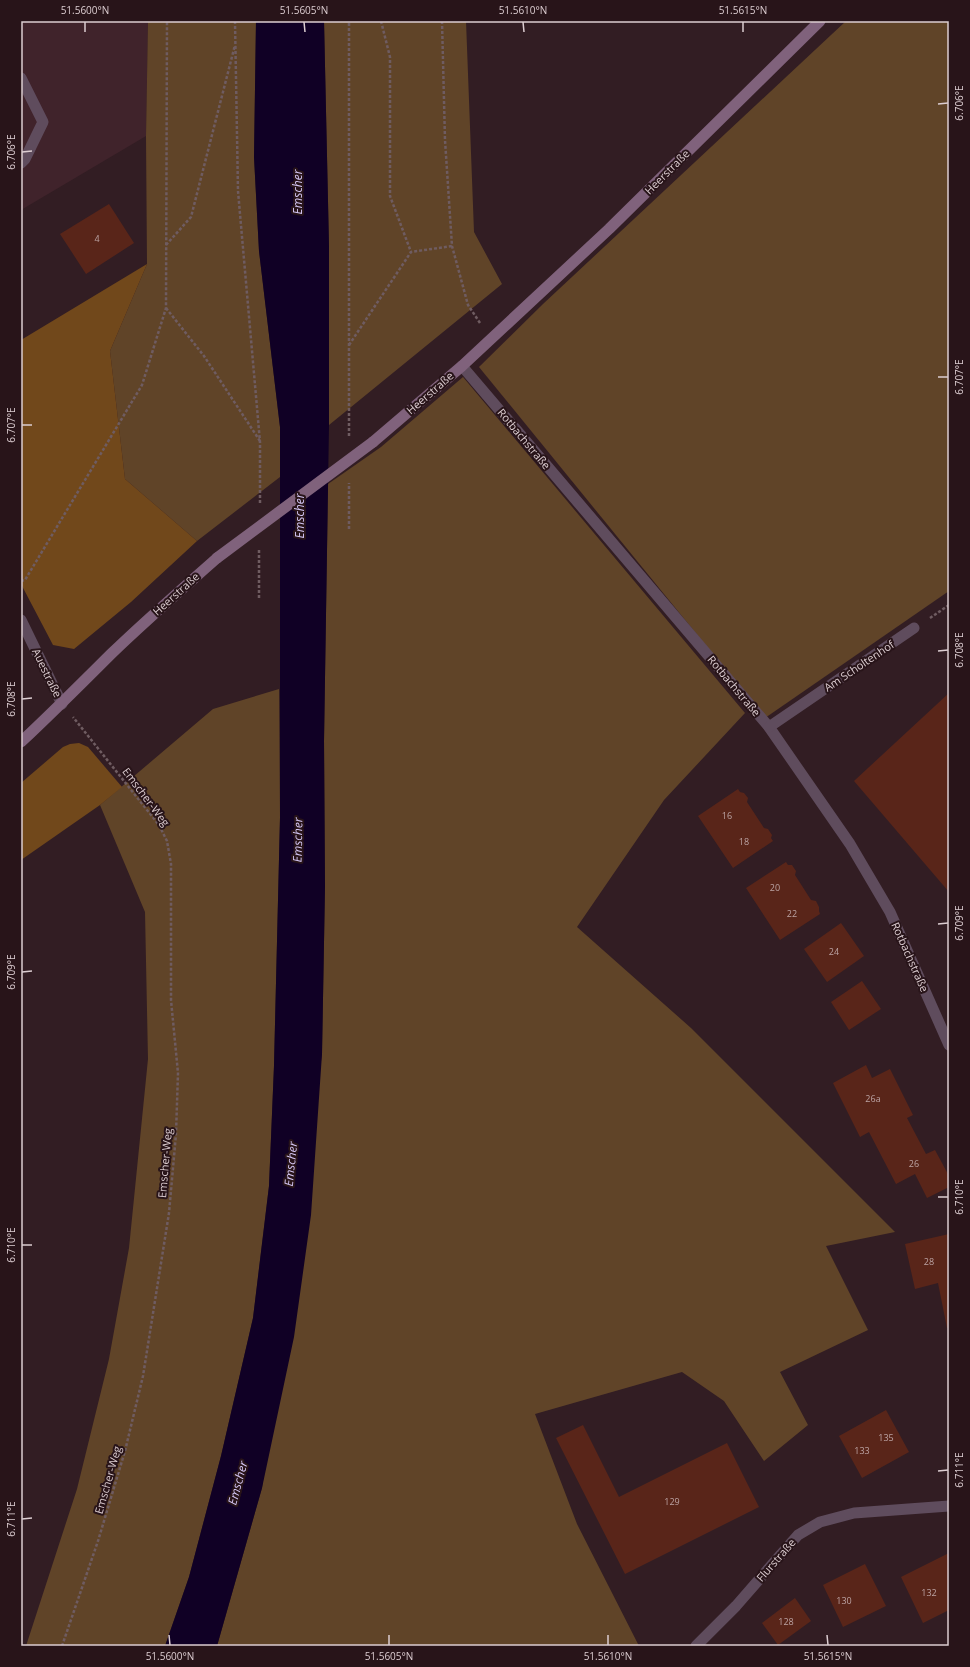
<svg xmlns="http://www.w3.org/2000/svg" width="970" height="1667" viewBox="0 0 970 1667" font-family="'Open Sans',sans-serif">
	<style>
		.built { fill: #40232b }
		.green { fill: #604428 }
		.forest { fill: #71481b }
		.water { fill: #100025 }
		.building { fill: #592519 }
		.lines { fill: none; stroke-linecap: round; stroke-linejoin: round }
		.path { stroke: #6f5c61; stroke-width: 2.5; stroke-dasharray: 3 2; stroke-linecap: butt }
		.service { stroke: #5f4c5d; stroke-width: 11 }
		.minor { stroke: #5f4c5d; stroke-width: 11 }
		.secondary { stroke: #80627c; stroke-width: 11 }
		.secondary-bridge { stroke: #80627c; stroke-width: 11 }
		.ticks { fill: none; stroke: #dccdd1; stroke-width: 1.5 }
		.labels { text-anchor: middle; stroke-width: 4; stroke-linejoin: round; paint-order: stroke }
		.number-label { font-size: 9px; fill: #bba3a3 }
		.street-label { font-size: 11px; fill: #dccdd1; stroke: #281419 }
		.water-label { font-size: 12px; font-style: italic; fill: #d5c7f6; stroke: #281419 }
		.neatline { fill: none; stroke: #dccdd1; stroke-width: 1.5 }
		.ticks-label { font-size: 10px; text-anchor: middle; fill: #dccdd1 }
	</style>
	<rect width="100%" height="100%" fill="#321d23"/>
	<path class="built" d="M21 21H148L146 136 21 210Z"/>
	<g class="green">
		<path d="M148 21H256L254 157 259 251 280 427V477L197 541 125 479 110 351 147 264 146 136Z"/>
		<path d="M324 21H466L474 232 502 284 329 425V247Z"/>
		<path d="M846 21H949V591L765 718 479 367 543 304Z"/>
		<path d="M463 377 745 713 664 800 577 927 691 1028 895 1232 826 1246 868 1330 780 1372 808 1425 764 1461 724 1401 682 1372 535 1414 577 1524 639 1646H217L262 1488 322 1054 325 886 324 741 328 484 381 447Z"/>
		<path d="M279 689 280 818 274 1066 269 1186 253 1318 221 1456 189 1577 165 1646H26L77 1489 109 1359 129 1248 148 1059 145 912 100 805 213 709Z"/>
	</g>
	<g class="forest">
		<path d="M147 264 110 351 125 479 197 541 131 602 74 649 53 645 21 584V340Z"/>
		<path d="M79 743 88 747 122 787 100 805 21 860V783L63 747 70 744Z"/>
	</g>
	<path class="water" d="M256 21H324L329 247V425L324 741 325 886 322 1054 311 1215 294 1337 262 1488 217 1646H165L189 1577 221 1456 253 1318 269 1186 274 1066 280 818V427L259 251 254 157Z"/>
	<g class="building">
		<path d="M109 204 134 243 86 274 60 234Z"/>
		<path d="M949 693V892L854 781Z"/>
		<path d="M738 789 740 792 744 793 748 798 747 802 764 828 768 829 772 835 771 838 773 841 733 868 698 816Z"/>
		<path d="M786 862 788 865H792L796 871 795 875 811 900 816 901 819 907V911L820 914 780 940 746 888Z"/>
		<path d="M841 923 864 956 827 982 804 949Z"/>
		<path d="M862 981 881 1009 849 1030 831 1002Z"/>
		<path d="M866 1065 872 1078 890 1069 913 1115 907 1118 926 1154 935 1150 949 1176V1187L927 1198 915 1174 896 1184 869 1132 860 1137 833 1083Z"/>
		<path d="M949 1234V1328H947L938 1283 915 1289 905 1244Z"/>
		<path d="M886 1410 909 1452 862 1478 839 1436Z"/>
		<path d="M583 1425 619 1497 727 1443 759 1507 625 1574 556 1438Z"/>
		<path d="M949 1553V1610L923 1623 901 1577Z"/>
		<path d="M865 1564 886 1606 843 1627 823 1585Z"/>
		<path d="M795 1598 811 1621 778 1645 762 1623Z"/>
	</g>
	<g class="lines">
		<g class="path">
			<path d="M235 21 238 191 260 442V503"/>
			<path d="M381 21 390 57V196L411 252"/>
			<path d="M442 21 445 140 452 246 468 305 480 323"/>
			<path d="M166 245 191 217 235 45"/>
			<path d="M166 308 204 356 260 441"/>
			<path d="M349 345 411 252 452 246"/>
			<path d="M349 436V21"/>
			<path d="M349 529V483"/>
			<path d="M21 581 25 580 142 385 166 308 167 21"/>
			<path d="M259 598V550"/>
			<path d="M930 618 949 605"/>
			<path d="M62 1646 98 1541 125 1451 143 1376 169 1213 176 1134 178 1073 171 1000V864L167 841 159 825 73 717"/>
		</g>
		<path class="service" d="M21 78 43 122 25 159 21 163"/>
		<g class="minor">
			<path d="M462 366 769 727 850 844 890 912 949 1045"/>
			<path d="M21 620 62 704"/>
			<path d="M769 727 914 628"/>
			<path d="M696 1646 736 1606 798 1535 820 1522 854 1513 949 1506"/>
		</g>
		<g class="secondary">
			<path d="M373 442 462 366 609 229 820 21"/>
			<path d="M21 742C52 713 81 684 111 654 145 621 181 590 217 558"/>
		</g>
		<path class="secondary-bridge" d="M217 558 373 442"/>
	</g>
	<path class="ticks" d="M85 22V32M304 22 305 32M523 22 524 32M743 22V32M938 104 948 103M22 152 32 151M938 377H948M22 425H32M938 651 948 650M22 699 32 698M938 924 948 923M22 972 32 971M938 1197H948M22 1245H32M938 1471 948 1470M22 1519 32 1518M169 1635 170 1645M389 1635V1645M608 1635V1645M827 1635 828 1645"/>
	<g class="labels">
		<g class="number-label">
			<text x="97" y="242">4</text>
			<text x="727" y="819">16</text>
			<text x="744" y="845">18</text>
			<text x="775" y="891">20</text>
			<text x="792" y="917">22</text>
			<text x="834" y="955">24</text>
			<text x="873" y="1102">26a</text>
			<text x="914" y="1167">26</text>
			<text x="929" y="1265">28</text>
			<text x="886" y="1441">135</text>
			<text x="862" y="1454">133</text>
			<text x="672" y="1505">129</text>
			<text x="929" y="1596">132</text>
			<text x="844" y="1604">130</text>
			<text x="786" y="1625">128</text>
		</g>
		<g class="street-label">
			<text transform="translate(667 172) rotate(-45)" y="4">Heerstraße</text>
			<text transform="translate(430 393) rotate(-41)" y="4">Heerstraße</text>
			<text transform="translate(524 439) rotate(50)" y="4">Rotbachstraße</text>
			<text transform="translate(176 594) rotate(-42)" y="4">Heerstraße</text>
			<text transform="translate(859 666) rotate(-34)" y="4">Am Scholtenhof</text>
			<text transform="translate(47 673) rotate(64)" y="4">Auestraße</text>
			<text transform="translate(734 686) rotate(50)" y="4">Rotbachstraße</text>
			<text transform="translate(146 797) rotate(53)" y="4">Emscher-Weg</text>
			<text transform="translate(910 957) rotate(66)" y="4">Rotbachstraße</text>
			<text transform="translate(165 1163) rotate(-85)" y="4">Emscher-Weg</text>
			<text transform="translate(108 1480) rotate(-74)" y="4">Emscher-Weg</text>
			<text transform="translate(776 1560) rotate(-49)" y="4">Flurstraße</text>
		</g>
		<g class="water-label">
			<text transform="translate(298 192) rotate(-90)" y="4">Emscher</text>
			<text transform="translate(300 516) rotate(-90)" y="4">Emscher</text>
			<text transform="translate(298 840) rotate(-89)" y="4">Emscher</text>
			<text transform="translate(291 1164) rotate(-84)" y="4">Emscher</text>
			<text transform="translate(238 1483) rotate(-75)" y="4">Emscher</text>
		</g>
	</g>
	<rect width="970" height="1667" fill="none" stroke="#281419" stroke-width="44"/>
	<rect x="22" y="22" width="926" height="1623" class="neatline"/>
	<g class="ticks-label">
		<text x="85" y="14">51.5600°N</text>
		<text x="304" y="14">51.5605°N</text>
		<text x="523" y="14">51.5610°N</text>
		<text x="743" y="14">51.5615°N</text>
		<text transform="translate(959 103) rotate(-90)" y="4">6.706°E</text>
		<text transform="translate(11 152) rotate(-90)" y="4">6.706°E</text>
		<text transform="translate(959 377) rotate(-90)" y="4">6.707°E</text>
		<text transform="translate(11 425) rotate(-90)" y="4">6.707°E</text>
		<text transform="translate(959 650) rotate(-90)" y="4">6.708°E</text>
		<text transform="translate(11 699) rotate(-90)" y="4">6.708°E</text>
		<text transform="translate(959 923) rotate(-90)" y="4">6.709°E</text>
		<text transform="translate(11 972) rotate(-90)" y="4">6.709°E</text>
		<text transform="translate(959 1197) rotate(-90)" y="4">6.710°E</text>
		<text transform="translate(11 1245) rotate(-90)" y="4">6.710°E</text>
		<text transform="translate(959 1470) rotate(-90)" y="4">6.711°E</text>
		<text transform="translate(11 1519) rotate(-90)" y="4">6.711°E</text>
		<text x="170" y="1660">51.5600°N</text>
		<text x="389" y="1660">51.5605°N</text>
		<text x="608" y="1660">51.5610°N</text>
		<text x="828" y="1660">51.5615°N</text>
	</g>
</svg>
